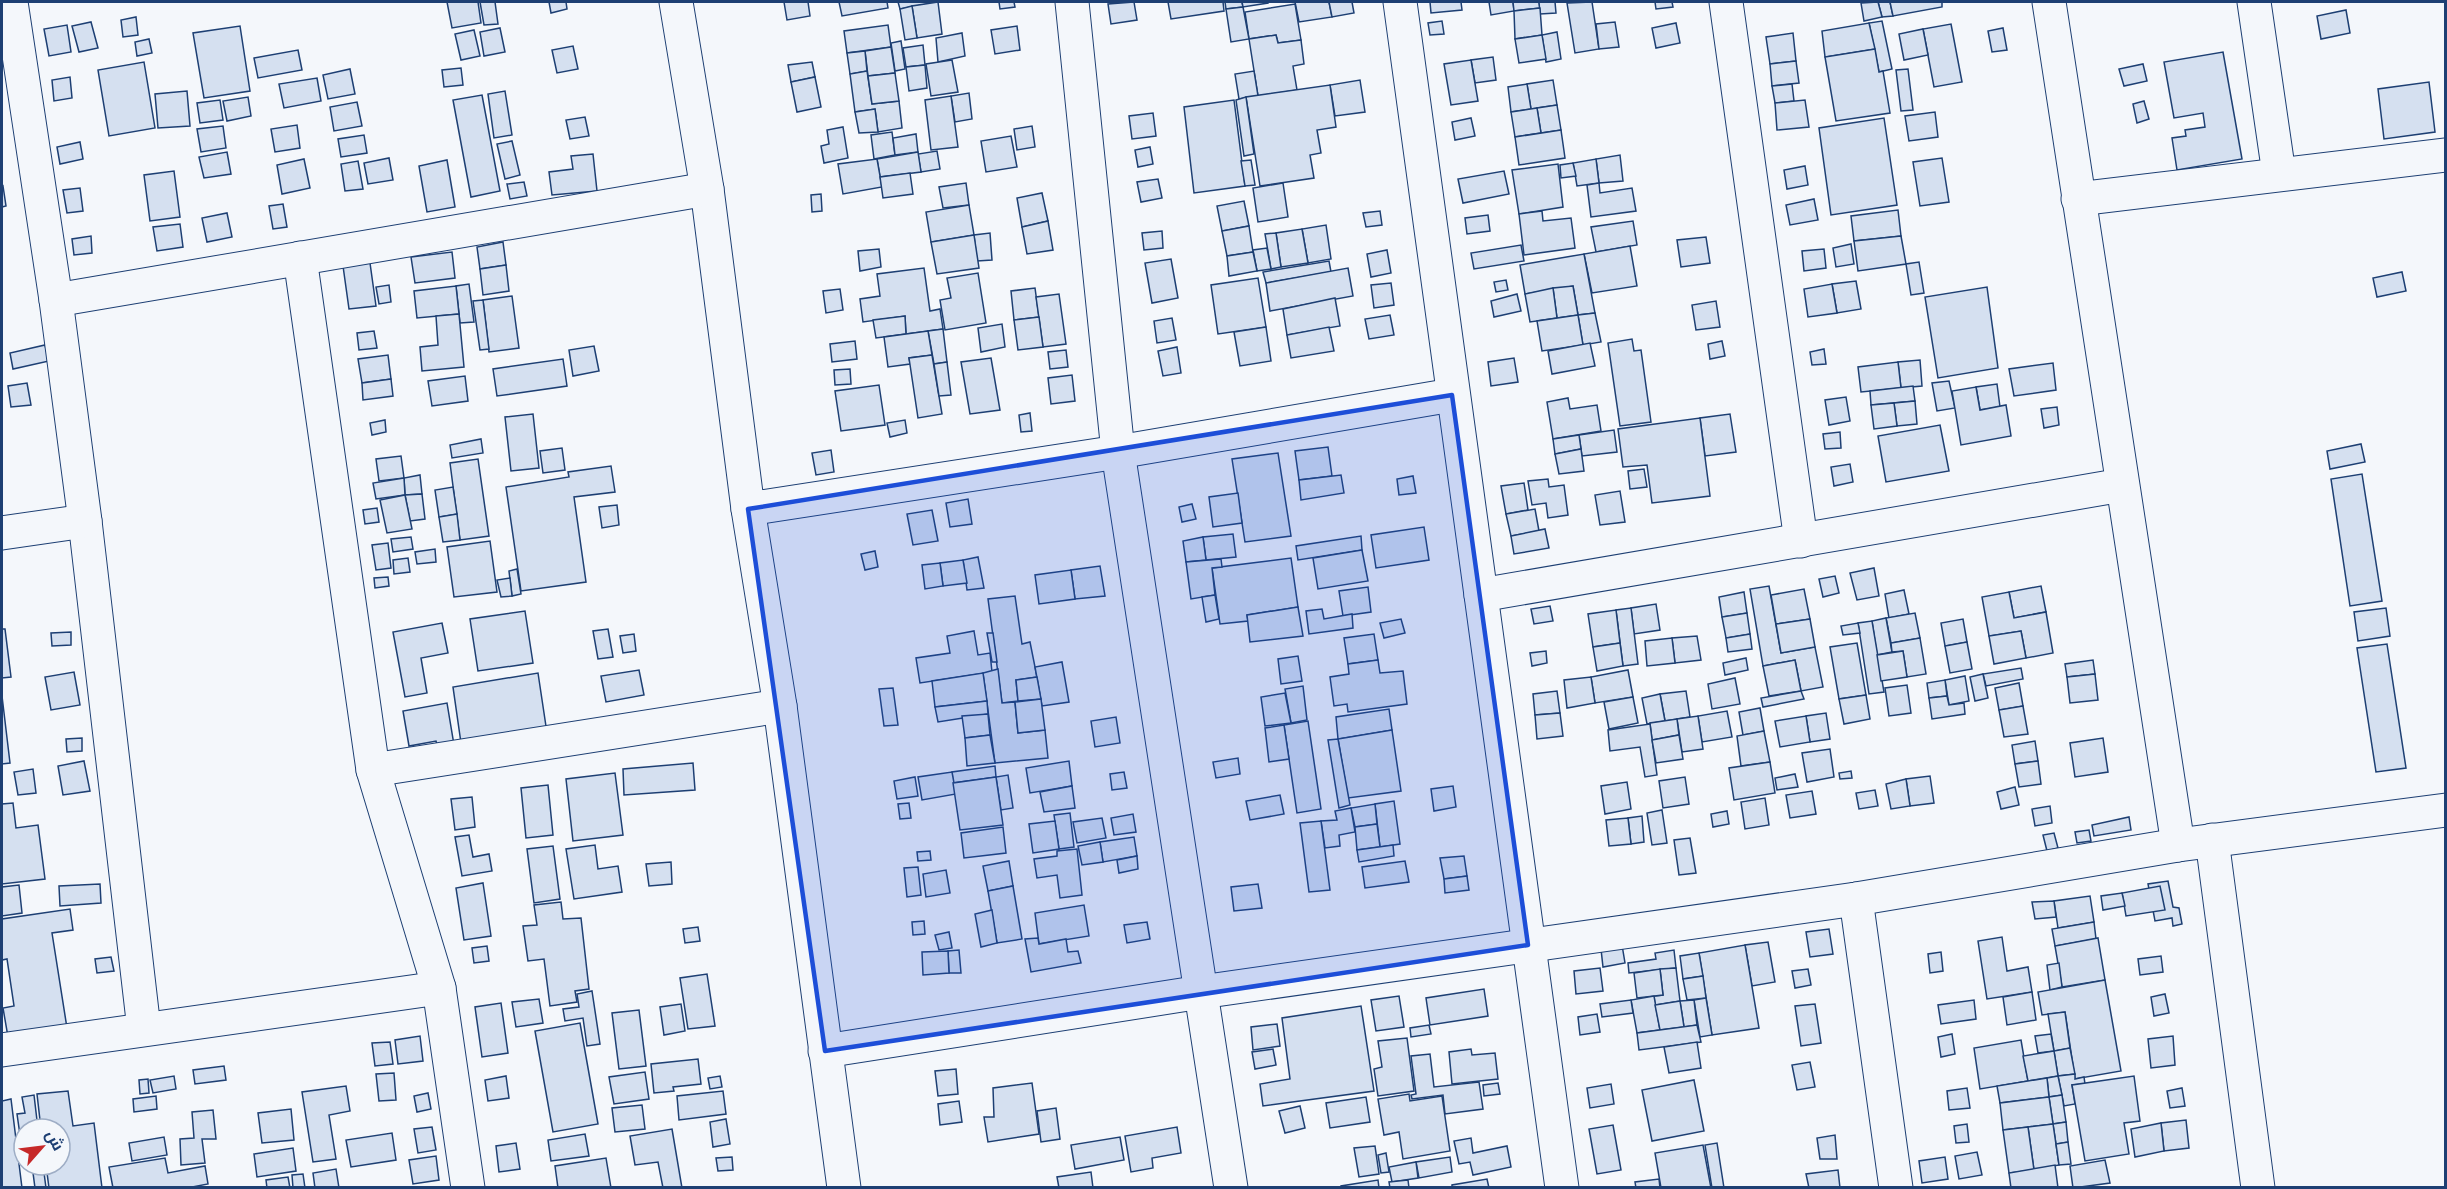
<svg xmlns="http://www.w3.org/2000/svg" width="2447" height="1189" viewBox="0 0 2447 1189" font-family="Cabin,Cairo,sans-serif">
	<style>
		.building { fill: #d5e0f0; stroke: #1d3f73; stroke-width: 1.5 }
		.lines { fill: none; stroke-linecap: round; stroke-linejoin: round }
		.street-casing { stroke: #1d3f73; stroke-width: 35 }
		.street { stroke: #f4f7fb; stroke-width: 33 }
		.marked { fill: #1d4ed8; fill-opacity: 0.2; stroke: #1d4ed8; stroke-width: 4.5; stroke-linejoin: round }
	</style>
	<rect width="100%" height="100%" fill="#f4f7fb"/>
	<g class="building">
		<path d="M447 2H478L481 23 452 28Z"/>
		<path d="M480 2H495L498 24 484 25Z"/>
		<path d="M549 2H566L567 9 551 13Z"/>
		<path d="M784 2H808L810 16 787 20Z"/>
		<path d="M839 2H887L888 8 842 16Z"/>
		<path d="M898 2H938L900 9Z"/>
		<path d="M938 2 942 34 917 38 912 6Z"/>
		<path d="M999 2H1014L1015 7 1000 9Z"/>
		<path d="M1134 2 1137 20 1111 24 1108 4Z"/>
		<path d="M1168 2H1223L1224 11 1171 19Z"/>
		<path d="M1225 2H1242L1243 7 1226 9Z"/>
		<path d="M1242 2H1268V3L1243 7Z"/>
		<path d="M1295 2H1329L1332 17 1299 22Z"/>
		<path d="M1329 2H1352L1354 13 1332 17Z"/>
		<path d="M1430 2H1461L1462 10 1431 13Z"/>
		<path d="M1489 2H1513L1514 11 1491 15Z"/>
		<path d="M1513 2H1539L1540 8 1514 11Z"/>
		<path d="M1539 2H1555L1556 13 1540 14Z"/>
		<path d="M1592 2 1599 49 1575 53 1567 3Z"/>
		<path d="M1655 2H1672L1673 7 1656 9Z"/>
		<path d="M1878 2H1890L1893 16 1882 17Z"/>
		<path d="M1878 2 1882 17 1864 21 1861 3Z"/>
		<path d="M1890 2H1942V7L1893 16Z"/>
		<path d="M1295 4 1301 40 1278 43 1276 35 1249 39 1245 12Z"/>
		<path d="M912 6 917 38 905 40 900 9Z"/>
		<path d="M1243 7 1249 39 1231 42 1226 9Z"/>
		<path d="M1540 8 1542 35 1515 39 1514 11Z"/>
		<path d="M2346 10 2350 33 2321 39 2317 16Z"/>
		<path d="M136 17 138 35 123 37 121 20Z"/>
		<path d="M1442 21 1444 34 1430 35 1428 23Z"/>
		<path d="M1882 21 1892 69 1879 72 1869 23Z"/>
		<path d="M91 22 98 48 79 52 72 26Z"/>
		<path d="M1615 22 1619 47 1599 49 1596 24Z"/>
		<path d="M1676 23 1680 43 1656 48 1652 28Z"/>
		<path d="M1869 23 1875 49 1825 57 1822 31Z"/>
		<path d="M1951 24 1962 82 1934 87 1923 29Z"/>
		<path d="M67 25 71 52 49 56 44 29Z"/>
		<path d="M888 25 891 47 847 53 844 31Z"/>
		<path d="M240 26 250 91 204 98 193 33Z"/>
		<path d="M1017 26 1020 50 995 54 991 30Z"/>
		<path d="M500 28 505 52 484 56 480 32Z"/>
		<path d="M2003 28 2007 50 1992 52 1988 31Z"/>
		<path d="M1923 29 1928 55 1904 60 1899 34Z"/>
		<path d="M474 30 480 56 461 60 455 34Z"/>
		<path d="M1557 32 1561 59 1546 62 1542 35Z"/>
		<path d="M962 33 965 56 938 62 936 38Z"/>
		<path d="M1793 33 1796 61 1770 64 1766 37Z"/>
		<path d="M1276 35 1278 43 1301 40 1304 64 1293 66 1297 90 1258 96 1249 39Z"/>
		<path d="M1542 35 1546 59 1519 63 1515 39Z"/>
		<path d="M149 39 152 53 137 56 135 42Z"/>
		<path d="M901 41 905 69 895 71 891 43Z"/>
		<path d="M923 45 925 65 906 67 903 48Z"/>
		<path d="M573 46 578 69 557 73 552 50Z"/>
		<path d="M891 47 895 73 868 76 865 51Z"/>
		<path d="M1875 49 1879 72 1883 71 1890 113 1836 121 1825 57Z"/>
		<path d="M298 50 302 70 258 78 254 58Z"/>
		<path d="M865 51 867 71 850 74 847 53Z"/>
		<path d="M2223 52 2242 159 2177 170 2172 138 2186 136 2185 130 2205 127 2203 113 2174 118 2164 62Z"/>
		<path d="M1493 57 1496 80 1475 83 1471 60Z"/>
		<path d="M952 60 958 92 931 96 926 64Z"/>
		<path d="M1471 60 1478 101 1451 105 1444 64Z"/>
		<path d="M1796 61 1799 83 1772 86 1770 64Z"/>
		<path d="M144 62 155 128 109 136 98 70Z"/>
		<path d="M812 62 815 77 791 82 788 65Z"/>
		<path d="M2143 64 2147 81 2124 86 2119 69Z"/>
		<path d="M925 65 927 88 909 91 906 67Z"/>
		<path d="M461 68 463 85 444 87 442 70Z"/>
		<path d="M350 69 355 94 328 99 323 75Z"/>
		<path d="M1908 69 1913 110 1901 111 1896 70Z"/>
		<path d="M867 71 872 104 899 101 902 128 878 132 875 109 855 112 850 74Z"/>
		<path d="M1254 71 1258 96 1239 99 1235 74Z"/>
		<path d="M895 73 899 101 872 104 868 76Z"/>
		<path d="M70 77 72 98 54 101 52 80Z"/>
		<path d="M815 77 821 107 797 112 791 82Z"/>
		<path d="M317 78 321 101 284 108 279 84Z"/>
		<path d="M1360 80 1365 112 1335 116 1330 85Z"/>
		<path d="M1553 80 1557 105 1531 109 1527 84Z"/>
		<path d="M2429 82 2435 132 2384 139 2378 89Z"/>
		<path d="M1527 84 1531 109 1511 112 1508 87Z"/>
		<path d="M1792 84 1794 101 1775 103 1772 86Z"/>
		<path d="M1330 85 1336 127 1317 130 1321 153 1310 155 1314 178 1260 186 1246 97Z"/>
		<path d="M187 91 190 126 158 128 155 94Z"/>
		<path d="M505 91 512 135 494 138 488 94Z"/>
		<path d="M969 93 972 119 955 122 951 96Z"/>
		<path d="M482 95 500 191 471 197 453 100Z"/>
		<path d="M951 96 958 147 931 150 925 100Z"/>
		<path d="M248 97 251 116 227 121 223 101Z"/>
		<path d="M1246 97 1254 154 1244 156 1236 100Z"/>
		<path d="M220 100 223 120 200 123 197 103Z"/>
		<path d="M1234 100 1245 186 1194 193 1184 107Z"/>
		<path d="M1805 100 1809 127 1777 130 1775 103Z"/>
		<path d="M2144 101 2149 119 2137 123 2133 104Z"/>
		<path d="M357 102 362 126 334 131 330 107Z"/>
		<path d="M1557 105 1561 130 1541 133 1537 108Z"/>
		<path d="M1537 108 1541 133 1515 137 1511 112Z"/>
		<path d="M875 109 878 132 859 133 855 112Z"/>
		<path d="M1935 112 1938 137 1909 141 1905 116Z"/>
		<path d="M1153 113 1156 136 1132 139 1129 116Z"/>
		<path d="M585 117 589 136 570 139 566 120Z"/>
		<path d="M1471 118 1475 136 1455 140 1452 122Z"/>
		<path d="M1884 118 1897 205 1831 215 1819 128Z"/>
		<path d="M297 125 300 148 275 152 271 129Z"/>
		<path d="M223 126 226 148 201 152 197 129Z"/>
		<path d="M1032 126 1035 147 1017 150 1014 129Z"/>
		<path d="M843 127 848 158 824 163 821 146 829 144 827 130Z"/>
		<path d="M1561 130 1565 158 1519 165 1515 137Z"/>
		<path d="M892 132 895 155 874 159 871 135Z"/>
		<path d="M916 134 918 152 895 155 893 138Z"/>
		<path d="M364 135 367 153 341 157 338 139Z"/>
		<path d="M1011 136 1017 167 986 172 981 141Z"/>
		<path d="M512 141 520 175 505 179 497 144Z"/>
		<path d="M80 142 83 159 60 164 57 147Z"/>
		<path d="M1150 147 1153 164 1138 167 1135 150Z"/>
		<path d="M937 151 940 169 921 172 918 154Z"/>
		<path d="M227 152 231 174 204 178 199 157Z"/>
		<path d="M918 152 921 172 880 177 877 159Z"/>
		<path d="M593 154 597 191 552 195 549 172 573 169 571 156Z"/>
		<path d="M1620 155 1623 181 1599 183 1596 159Z"/>
		<path d="M389 158 393 180 368 184 364 163Z"/>
		<path d="M1942 158 1949 202 1920 206 1913 162Z"/>
		<path d="M304 159 310 188 282 194 277 165Z"/>
		<path d="M877 159 882 187 843 194 838 164Z"/>
		<path d="M1596 159 1599 183 1577 186 1573 163Z"/>
		<path d="M447 160 455 207 427 212 419 166Z"/>
		<path d="M1251 160 1255 185 1245 186 1241 161Z"/>
		<path d="M358 161 363 189 345 191 341 164Z"/>
		<path d="M1573 163 1576 176 1561 178 1560 165Z"/>
		<path d="M1558 164 1563 207 1519 214 1512 170Z"/>
		<path d="M1805 166 1808 185 1787 189 1784 170Z"/>
		<path d="M174 171 180 217 150 221 144 175Z"/>
		<path d="M1504 171 1509 194 1463 203 1458 179Z"/>
		<path d="M910 173 913 194 883 198 880 177Z"/>
		<path d="M1158 179 1162 198 1141 202 1137 182Z"/>
		<path d="M524 182 527 196 510 199 507 184Z"/>
		<path d="M966 183 969 205 943 208 939 187Z"/>
		<path d="M1283 183 1288 217 1258 222 1253 188Z"/>
		<path d="M1599 183 1600 193 1632 188 1636 211 1591 217 1587 185Z"/>
		<path d="M3 186 6 206 2 207V187Z"/>
		<path d="M80 188 83 211 67 213 63 190Z"/>
		<path d="M1042 193 1048 221 1022 227 1017 198Z"/>
		<path d="M821 194 822 211 812 212 811 195Z"/>
		<path d="M1814 199 1818 220 1790 225 1786 205Z"/>
		<path d="M1244 201 1249 226 1222 231 1217 206Z"/>
		<path d="M283 204 287 227 273 229 269 206Z"/>
		<path d="M969 205 974 235 931 242 926 212Z"/>
		<path d="M1898 210 1901 236 1854 241 1851 216Z"/>
		<path d="M1380 211 1382 225 1366 227 1363 213Z"/>
		<path d="M1542 211 1543 221 1571 218 1575 248 1524 255 1519 214Z"/>
		<path d="M227 213 232 237 207 242 202 218Z"/>
		<path d="M1488 215 1490 231 1467 234 1465 218Z"/>
		<path d="M1048 221 1053 250 1027 254 1022 227Z"/>
		<path d="M1633 221 1637 245 1596 252 1591 227Z"/>
		<path d="M180 224 183 247 157 251 153 227Z"/>
		<path d="M1326 225 1331 259 1308 263 1302 229Z"/>
		<path d="M1249 226 1253 252 1227 256 1222 231Z"/>
		<path d="M1302 229 1308 263 1281 267 1276 233Z"/>
		<path d="M1162 231 1163 248 1144 250 1142 233Z"/>
		<path d="M990 233 992 260 977 261 974 235Z"/>
		<path d="M1276 233 1281 267 1271 269 1265 234Z"/>
		<path d="M974 235 979 268 937 274 931 242Z"/>
		<path d="M91 236 92 253 74 255 72 239Z"/>
		<path d="M1901 236 1906 264 1858 271 1854 241Z"/>
		<path d="M1706 237 1710 263 1681 267 1677 240Z"/>
		<path d="M503 242 506 265 480 269 477 247Z"/>
		<path d="M1851 244 1854 264 1836 267 1833 248Z"/>
		<path d="M1521 245 1524 261 1474 269 1471 253Z"/>
		<path d="M1630 246 1637 286 1592 293 1584 254Z"/>
		<path d="M1267 248 1271 269 1257 271 1253 250Z"/>
		<path d="M879 249 881 267 860 271 858 251Z"/>
		<path d="M1824 249 1826 268 1804 271 1802 251Z"/>
		<path d="M1387 250 1391 273 1371 277 1367 254Z"/>
		<path d="M452 252 455 278 415 283 411 257Z"/>
		<path d="M1253 252 1257 271 1229 276 1227 256Z"/>
		<path d="M1584 254 1595 313 1578 315 1573 286 1525 294 1520 265Z"/>
		<path d="M1171 259 1178 298 1152 303 1145 263Z"/>
		<path d="M1329 261 1331 272 1266 283 1263 272Z"/>
		<path d="M1919 262 1924 293 1911 295 1906 264Z"/>
		<path d="M370 263 376 306 349 309 343 266Z"/>
		<path d="M506 265 509 291 483 295 480 269Z"/>
		<path d="M924 268 930 311 940 309 943 329 906 334 905 316 863 322 860 299 880 296 877 274Z"/>
		<path d="M1348 268 1353 296 1270 311 1266 283Z"/>
		<path d="M2402 272 2406 291 2377 297 2373 278Z"/>
		<path d="M978 273 986 323 945 330 940 300 951 298 947 278Z"/>
		<path d="M1258 278 1266 327 1218 334 1211 285Z"/>
		<path d="M1506 280 1508 290 1496 292 1494 282Z"/>
		<path d="M1856 281 1861 309 1837 313 1832 284Z"/>
		<path d="M1391 283 1394 305 1374 308 1371 285Z"/>
		<path d="M469 284 474 322 460 323 456 286Z"/>
		<path d="M1832 284 1837 313 1808 317 1804 289Z"/>
		<path d="M389 285 391 302 379 304 376 287Z"/>
		<path d="M456 286 459 314 417 318 414 291Z"/>
		<path d="M1573 286 1578 315 1557 318 1553 288Z"/>
		<path d="M1987 287 1998 368 1938 378 1925 297Z"/>
		<path d="M1035 288 1039 317 1014 320 1011 291Z"/>
		<path d="M1553 288 1557 318 1530 322 1525 294Z"/>
		<path d="M840 289 843 310 826 313 823 291Z"/>
		<path d="M1059 294 1066 344 1043 347 1036 297Z"/>
		<path d="M1517 294 1521 311 1494 317 1491 301Z"/>
		<path d="M512 296 519 348 489 352 483 300Z"/>
		<path d="M1335 298 1340 326 1287 335 1283 309Z"/>
		<path d="M483 300 489 349 480 350 473 301Z"/>
		<path d="M1716 301 1720 327 1696 330 1692 305Z"/>
		<path d="M1595 313 1601 342 1583 345 1578 315Z"/>
		<path d="M459 314 464 367 422 371 420 347 438 345 436 316Z"/>
		<path d="M1390 315 1394 335 1369 339 1365 319Z"/>
		<path d="M1578 315 1583 345 1542 351 1537 321Z"/>
		<path d="M905 316 906 334 876 338 873 320Z"/>
		<path d="M1039 317 1043 347 1018 350 1014 320Z"/>
		<path d="M1172 318 1176 340 1157 343 1154 321Z"/>
		<path d="M1002 324 1005 347 981 352 978 328Z"/>
		<path d="M1266 327 1271 361 1240 366 1234 332Z"/>
		<path d="M1329 327 1334 351 1291 358 1287 335Z"/>
		<path d="M943 329 947 362 934 364 928 331Z"/>
		<path d="M374 331 377 348 359 350 357 333Z"/>
		<path d="M928 331 932 355 909 358 910 364 888 367 884 337Z"/>
		<path d="M1632 339 1634 351 1641 350 1651 422 1620 426 1608 343Z"/>
		<path d="M855 341 857 359 832 362 830 344Z"/>
		<path d="M1722 341 1725 356 1710 359 1708 344Z"/>
		<path d="M1590 343 1595 366 1552 374 1548 351Z"/>
		<path d="M45 345 49 361 13 369 10 353Z"/>
		<path d="M594 346 599 371 573 376 569 350Z"/>
		<path d="M1177 347 1181 373 1163 376 1158 351Z"/>
		<path d="M1824 349 1826 364 1812 365 1810 352Z"/>
		<path d="M1066 350 1068 367 1050 369 1048 352Z"/>
		<path d="M388 355 391 379 362 383 358 359Z"/>
		<path d="M932 355 942 414 918 418 909 358Z"/>
		<path d="M991 358 1000 410 970 414 961 362Z"/>
		<path d="M1514 358 1518 382 1491 386 1488 362Z"/>
		<path d="M563 359 567 386 497 396 493 369Z"/>
		<path d="M1920 360 1922 386 1901 388 1898 362Z"/>
		<path d="M947 362 951 395 939 396 934 364Z"/>
		<path d="M1898 362 1901 388 1861 392 1858 367Z"/>
		<path d="M2053 363 2056 390 2014 396 2009 369Z"/>
		<path d="M850 369 851 384 835 385 834 370Z"/>
		<path d="M1072 375 1075 401 1051 404 1048 378Z"/>
		<path d="M465 376 468 401 432 406 428 381Z"/>
		<path d="M391 379 393 396 363 400 362 383Z"/>
		<path d="M1949 381 1955 408 1937 411 1932 383Z"/>
		<path d="M27 383 31 405 11 407 8 386Z"/>
		<path d="M1997 384 2000 407 1980 410 1976 387Z"/>
		<path d="M879 385 885 425 841 431 835 391Z"/>
		<path d="M1913 386 1915 401 1871 405 1870 391Z"/>
		<path d="M1976 387 1980 410 2006 405 2011 436 1961 445 1952 391Z"/>
		<path d="M1846 397 1850 421 1829 425 1825 400Z"/>
		<path d="M1568 398 1570 409 1597 405 1601 431 1553 439 1547 402Z"/>
		<path d="M1915 401 1917 424 1897 426 1894 403Z"/>
		<path d="M1894 403 1897 426 1874 429 1871 405Z"/>
		<path d="M2057 407 2059 425 2044 428 2041 409Z"/>
		<path d="M1030 413 1032 431 1021 432 1019 415Z"/>
		<path d="M533 414 539 468 511 471 505 417Z"/>
		<path d="M1730 414 1736 452 1705 456 1700 418Z"/>
		<path d="M1700 418 1710 496 1652 503 1647 465 1623 467 1618 429Z"/>
		<path d="M385 420 386 432 372 435 370 423Z"/>
		<path d="M905 420 907 433 890 437 887 423Z"/>
		<path d="M1940 425 1949 471 1886 482 1878 436Z"/>
		<path d="M1614 430 1617 452 1582 456 1579 435Z"/>
		<path d="M1840 432 1841 448 1825 449 1823 434Z"/>
		<path d="M1579 435 1581 449 1555 454 1553 439Z"/>
		<path d="M481 439 483 453 452 458 450 445Z"/>
		<path d="M2361 444 2365 462 2330 469 2327 451Z"/>
		<path d="M1328 447 1332 476 1299 480 1295 451Z"/>
		<path d="M562 448 565 470 543 473 540 451Z"/>
		<path d="M1581 449 1584 471 1559 474 1555 454Z"/>
		<path d="M831 450 834 472 816 475 812 453Z"/>
		<path d="M1278 453 1291 536 1245 542 1232 459Z"/>
		<path d="M401 456 404 478 379 481 376 459Z"/>
		<path d="M478 459 489 536 460 540 450 463Z"/>
		<path d="M1850 464 1853 482 1834 486 1831 467Z"/>
		<path d="M611 466 615 492 574 497 586 582 521 591 506 487 569 477 568 472Z"/>
		<path d="M1644 469 1647 487 1630 489 1628 471Z"/>
		<path d="M2362 474 2382 601 2350 606 2331 479Z"/>
		<path d="M420 475 422 494 405 495 404 478Z"/>
		<path d="M1341 475 1344 493 1301 500 1299 480Z"/>
		<path d="M1413 476 1416 493 1399 495 1397 479Z"/>
		<path d="M404 478 405 495 376 499 373 483Z"/>
		<path d="M1548 479 1549 487 1564 485 1568 515 1548 518 1546 503 1532 505 1528 481Z"/>
		<path d="M1524 483 1528 510 1506 514 1501 486Z"/>
		<path d="M453 487 457 514 439 517 435 490Z"/>
		<path d="M1620 491 1625 522 1600 525 1595 495Z"/>
		<path d="M1238 493 1242 523 1213 527 1209 497Z"/>
		<path d="M422 494 425 519 410 521 405 495Z"/>
		<path d="M405 495 412 529 387 533 380 500Z"/>
		<path d="M968 499 972 524 950 527 946 503Z"/>
		<path d="M1192 504 1196 519 1182 522 1179 507Z"/>
		<path d="M617 505 619 525 602 528 599 507Z"/>
		<path d="M377 508 379 522 365 524 363 510Z"/>
		<path d="M1535 509 1539 531 1511 536 1506 514Z"/>
		<path d="M932 510 938 541 913 545 907 514Z"/>
		<path d="M457 514 460 540 443 542 439 517Z"/>
		<path d="M1424 527 1429 560 1376 568 1371 535Z"/>
		<path d="M1545 529 1549 548 1514 554 1511 536Z"/>
		<path d="M1233 534 1236 557 1206 560 1203 537Z"/>
		<path d="M1361 536 1362 550 1298 560 1296 546Z"/>
		<path d="M411 537 413 549 393 552 391 539Z"/>
		<path d="M1203 537 1206 560 1186 562 1183 541Z"/>
		<path d="M490 541 497 592 454 597 447 547Z"/>
		<path d="M388 543 391 568 376 570 372 545Z"/>
		<path d="M435 549 436 562 417 564 415 552Z"/>
		<path d="M1362 550 1368 581 1318 589 1313 558Z"/>
		<path d="M875 551 878 567 865 570 861 554Z"/>
		<path d="M978 557 984 588 967 590 963 560Z"/>
		<path d="M408 558 410 572 394 574 393 560Z"/>
		<path d="M1291 558 1298 607 1247 615 1248 621 1220 624 1212 568Z"/>
		<path d="M1221 559 1222 567 1212 568 1215 595 1191 599 1186 562Z"/>
		<path d="M963 560 967 583 943 586 940 563Z"/>
		<path d="M940 563 943 586 925 589 922 565Z"/>
		<path d="M1100 566 1105 596 1075 599 1071 570Z"/>
		<path d="M1874 568 1879 596 1857 600 1850 573Z"/>
		<path d="M517 569 521 594 512 596 509 571Z"/>
		<path d="M1071 570 1075 599 1039 604 1035 575Z"/>
		<path d="M1835 576 1839 593 1823 597 1819 579Z"/>
		<path d="M388 577 389 586 375 588 374 578Z"/>
		<path d="M510 578 512 596 501 597 497 580Z"/>
		<path d="M1769 586 1781 653 1815 647 1823 687 1801 691 1795 660 1763 666 1750 589Z"/>
		<path d="M2041 586 2046 612 2014 618 2009 592Z"/>
		<path d="M1368 587 1371 612 1343 616 1339 591Z"/>
		<path d="M1804 589 1810 619 1776 624 1771 595Z"/>
		<path d="M1904 590 1909 614 1889 618 1885 594Z"/>
		<path d="M1744 592 1747 613 1722 617 1719 597Z"/>
		<path d="M2009 592 2014 618 2046 612 2053 653 2026 658 2021 631 1989 636 1982 597Z"/>
		<path d="M1215 595 1219 619 1206 622 1202 597Z"/>
		<path d="M1015 596 1022 644 1030 642 1037 677 1016 680 1018 701 1002 703 988 599Z"/>
		<path d="M1656 604 1660 630 1634 634 1631 608Z"/>
		<path d="M1550 606 1553 621 1534 624 1531 609Z"/>
		<path d="M1298 607 1303 636 1250 642 1247 615Z"/>
		<path d="M1631 608 1638 664 1623 666 1616 610Z"/>
		<path d="M2386 608 2390 636 2358 641 2354 612Z"/>
		<path d="M1322 609 1324 619 1352 614 1353 628 1309 634 1306 611Z"/>
		<path d="M1616 610 1620 643 1593 647 1588 614Z"/>
		<path d="M525 611 533 663 478 671 470 619Z"/>
		<path d="M1747 613 1750 634 1726 638 1722 617Z"/>
		<path d="M1915 613 1920 638 1891 643 1886 618Z"/>
		<path d="M1886 618 1892 652 1877 655 1872 621Z"/>
		<path d="M1401 619 1405 633 1384 638 1380 623Z"/>
		<path d="M1810 619 1815 647 1781 653 1776 624Z"/>
		<path d="M1963 619 1967 642 1945 646 1941 623Z"/>
		<path d="M1872 621 1884 692 1869 694 1858 623Z"/>
		<path d="M442 623 448 653 421 658 427 693 405 697 393 632Z"/>
		<path d="M1858 623 1860 633 1843 635 1841 626Z"/>
		<path d="M2 629H5L11 677 2 678Z"/>
		<path d="M608 629 613 657 598 659 593 631Z"/>
		<path d="M974 631 978 655 990 653 992 672 920 683 916 658 950 653 947 636Z"/>
		<path d="M2021 631 2026 658 1994 664 1989 636Z"/>
		<path d="M71 632V645L52 646 51 633Z"/>
		<path d="M987 633H993L997 662H992Z"/>
		<path d="M634 634 636 651 623 653 620 636Z"/>
		<path d="M1374 634 1378 660 1348 664 1344 638Z"/>
		<path d="M1750 634 1752 649 1728 652 1726 638Z"/>
		<path d="M1697 636 1701 660 1675 663 1672 638Z"/>
		<path d="M1672 638 1675 663 1647 666 1645 641Z"/>
		<path d="M1920 638 1926 674 1907 677 1903 651 1892 652 1891 643Z"/>
		<path d="M1967 642 1972 669 1950 673 1945 646Z"/>
		<path d="M1620 643 1623 666 1597 671 1593 647Z"/>
		<path d="M1857 643 1866 695 1839 699 1830 647Z"/>
		<path d="M2387 644 2406 768 2376 772 2357 648Z"/>
		<path d="M1546 651 1547 663 1532 666 1530 653Z"/>
		<path d="M1903 651 1907 677 1881 681 1877 655Z"/>
		<path d="M1298 656 1302 681 1281 684 1278 659Z"/>
		<path d="M1746 658 1748 670 1725 675 1723 663Z"/>
		<path d="M1378 660 1380 673 1403 671 1407 704 1348 712 1347 704 1334 706 1330 677 1349 674 1348 664Z"/>
		<path d="M1795 660 1801 691 1769 696 1763 666Z"/>
		<path d="M2093 660 2095 674 2067 677 2065 664Z"/>
		<path d="M1062 662 1069 702 1042 706 1035 667Z"/>
		<path d="M2021 668 2023 679 1986 686 1983 674Z"/>
		<path d="M998 669 1002 703 1015 702 1018 733 1045 730 1048 758 995 763 983 673Z"/>
		<path d="M639 670 644 695 606 702 601 676Z"/>
		<path d="M1628 670 1633 697 1595 703 1591 677Z"/>
		<path d="M74 672 80 705 51 710 45 677Z"/>
		<path d="M538 673 547 733 461 743 453 687Z"/>
		<path d="M983 673 987 701 935 707 932 681Z"/>
		<path d="M1983 674 1988 698 1975 701 1970 677Z"/>
		<path d="M2095 674 2098 700 2070 703 2067 677Z"/>
		<path d="M1965 676 1969 701 1949 705 1945 680Z"/>
		<path d="M1037 677 1041 699 1018 701 1016 680Z"/>
		<path d="M1591 677 1595 703 1567 708 1564 680Z"/>
		<path d="M1735 678 1740 704 1712 709 1708 684Z"/>
		<path d="M1945 680 1947 696 1929 698 1927 683Z"/>
		<path d="M2019 683 2023 706 1999 710 1995 688Z"/>
		<path d="M1907 685 1911 713 1889 716 1885 688Z"/>
		<path d="M1303 686 1307 720 1291 723 1285 689Z"/>
		<path d="M893 688 898 725 884 726 879 689Z"/>
		<path d="M1557 691 1560 713 1535 715 1533 694Z"/>
		<path d="M1686 691 1690 717 1665 721 1660 694Z"/>
		<path d="M1801 691 1804 699 1763 707 1761 698Z"/>
		<path d="M1285 693 1291 723 1265 726 1261 697Z"/>
		<path d="M1660 694 1665 721 1647 724 1642 698Z"/>
		<path d="M1866 695 1870 719 1844 724 1839 699Z"/>
		<path d="M2 696 10 763 2 764Z"/>
		<path d="M1947 696 1949 705 1964 703 1965 714 1932 719 1929 698Z"/>
		<path d="M1633 697 1638 723 1609 729 1604 702Z"/>
		<path d="M1041 699 1045 730 1018 733 1015 702Z"/>
		<path d="M987 701 988 714 938 722 935 707Z"/>
		<path d="M447 703 454 745 438 748 436 741 409 746 403 711Z"/>
		<path d="M2023 706 2028 734 2004 737 1999 710Z"/>
		<path d="M1760 708 1764 731 1743 735 1739 712Z"/>
		<path d="M1389 709 1392 730 1338 739 1336 717Z"/>
		<path d="M1727 711 1732 737 1702 742 1698 716Z"/>
		<path d="M1560 713 1563 736 1537 739 1535 715Z"/>
		<path d="M1826 713 1830 739 1810 742 1806 716Z"/>
		<path d="M988 714 990 735 965 738 962 716Z"/>
		<path d="M1698 716 1703 749 1682 752 1677 719Z"/>
		<path d="M1806 716 1810 742 1780 747 1775 721Z"/>
		<path d="M1116 717 1120 743 1095 747 1091 721Z"/>
		<path d="M1677 719 1679 735 1652 740 1650 723Z"/>
		<path d="M1308 721 1321 809 1297 813 1284 725Z"/>
		<path d="M1650 724 1657 775 1645 777 1640 747 1610 751 1608 730Z"/>
		<path d="M1284 725 1289 759 1269 762 1265 728Z"/>
		<path d="M1392 730 1401 791 1348 798 1338 739Z"/>
		<path d="M1764 731 1770 762 1741 766 1737 736Z"/>
		<path d="M990 735 995 763 967 766 965 738Z"/>
		<path d="M1679 735 1683 759 1656 763 1652 740Z"/>
		<path d="M82 738V751L67 752 66 739Z"/>
		<path d="M2103 738 2108 772 2075 777 2070 743Z"/>
		<path d="M1338 739 1350 805 1339 808 1328 740Z"/>
		<path d="M2035 741 2038 761 2015 764 2012 745Z"/>
		<path d="M1830 749 1834 777 1807 782 1802 753Z"/>
		<path d="M1238 758 1240 774 1216 778 1213 762Z"/>
		<path d="M84 761 90 791 63 795 58 766Z"/>
		<path d="M1069 761 1072 786 1030 793 1026 768Z"/>
		<path d="M2038 761 2041 784 2019 787 2015 764Z"/>
		<path d="M1770 762 1775 793 1734 800 1729 768Z"/>
		<path d="M693 763 695 790 624 795 623 769Z"/>
		<path d="M995 766 996 777 953 783 952 772Z"/>
		<path d="M33 769 36 793 18 795 14 772Z"/>
		<path d="M1851 771 1852 778 1840 779 1839 773Z"/>
		<path d="M952 772 956 794 922 800 918 777Z"/>
		<path d="M1124 772 1127 788 1112 790 1110 774Z"/>
		<path d="M615 773 623 835 573 841 566 779Z"/>
		<path d="M1795 774 1798 787 1777 790 1775 778Z"/>
		<path d="M1008 775 1013 808 1001 810 996 777Z"/>
		<path d="M1930 776 1934 803 1910 806 1906 779Z"/>
		<path d="M915 777 918 796 897 799 894 781Z"/>
		<path d="M996 777 1003 825 960 830 953 783Z"/>
		<path d="M1685 777 1689 804 1663 808 1659 781Z"/>
		<path d="M1906 779 1910 806 1891 809 1886 784Z"/>
		<path d="M1627 782 1631 809 1605 814 1601 786Z"/>
		<path d="M548 785 553 835 526 838 521 788Z"/>
		<path d="M1072 786 1075 808 1044 812 1040 792Z"/>
		<path d="M1453 786 1456 807 1434 811 1431 789Z"/>
		<path d="M2015 787 2019 805 2001 809 1997 792Z"/>
		<path d="M1875 790 1878 806 1859 809 1856 793Z"/>
		<path d="M1812 791 1816 814 1790 818 1786 795Z"/>
		<path d="M1280 795 1284 814 1250 820 1246 801Z"/>
		<path d="M472 797 475 827 455 830 451 799Z"/>
		<path d="M1765 798 1769 825 1745 829 1741 802Z"/>
		<path d="M1394 801 1400 844 1380 847 1375 804Z"/>
		<path d="M13 803 16 828 38 825 45 879 2 884V804Z"/>
		<path d="M909 803 911 818 900 819 898 804Z"/>
		<path d="M1375 804 1377 824 1355 827 1351 808Z"/>
		<path d="M2050 806 2052 823 2035 826 2032 809Z"/>
		<path d="M1351 808 1355 832 1339 835 1340 846 1325 848 1321 821 1337 820 1335 811Z"/>
		<path d="M1662 810 1667 843 1652 845 1647 813Z"/>
		<path d="M1727 811 1729 824 1713 827 1711 814Z"/>
		<path d="M1070 813 1074 847 1059 849 1054 815Z"/>
		<path d="M1133 814 1136 832 1114 835 1111 818Z"/>
		<path d="M1642 816 1644 842 1631 844 1628 818Z"/>
		<path d="M2129 817 2131 830 2094 836 2092 825Z"/>
		<path d="M1102 818 1106 838 1077 843 1073 822Z"/>
		<path d="M1628 818 1631 844 1609 846 1606 820Z"/>
		<path d="M1055 821 1059 849 1033 853 1029 824Z"/>
		<path d="M1321 821 1330 890 1309 892 1300 823Z"/>
		<path d="M1377 824 1380 847 1357 850 1355 827Z"/>
		<path d="M1003 827 1006 853 964 858 961 833Z"/>
		<path d="M2089 830 2091 841 2077 843 2075 832Z"/>
		<path d="M2054 833 2058 848 2047 851 2043 835Z"/>
		<path d="M469 835 473 857 489 854 492 871 462 876 455 837Z"/>
		<path d="M1134 837 1137 856 1103 862 1100 842Z"/>
		<path d="M1690 838 1696 873 1679 875 1674 840Z"/>
		<path d="M1100 842 1103 862 1082 865 1078 846Z"/>
		<path d="M595 845 598 869 618 866 622 892 574 899 566 849Z"/>
		<path d="M1393 845 1394 856 1359 862 1357 850Z"/>
		<path d="M553 846 560 899 534 903 527 849Z"/>
		<path d="M1077 849 1082 895 1060 898 1057 875 1037 878 1034 859 1057 856V851Z"/>
		<path d="M930 851 931 860 918 861 917 852Z"/>
		<path d="M1137 856 1138 869 1119 873 1117 860Z"/>
		<path d="M1464 856 1467 876 1444 879 1440 858Z"/>
		<path d="M1009 861 1013 886 988 891 983 866Z"/>
		<path d="M1405 861 1409 882 1365 888 1362 867Z"/>
		<path d="M671 862 672 884 649 886 646 864Z"/>
		<path d="M918 867 921 895 907 897 904 868Z"/>
		<path d="M946 870 950 893 926 897 923 874Z"/>
		<path d="M1467 876 1469 890 1445 893 1444 879Z"/>
		<path d="M2168 881 2173 907 2179 908 2182 924 2173 926 2172 918 2155 921 2148 884Z"/>
		<path d="M483 883 491 936 464 940 456 888Z"/>
		<path d="M100 884 101 903 60 906 59 886Z"/>
		<path d="M1258 884 1262 908 1234 911 1231 887Z"/>
		<path d="M19 885 22 913 2 916V887Z"/>
		<path d="M1013 886 1022 939 997 943 988 891Z"/>
		<path d="M2160 886 2165 910 2126 916 2122 893Z"/>
		<path d="M2122 893 2125 906 2103 910 2101 896Z"/>
		<path d="M2090 896 2094 922 2058 928 2054 901Z"/>
		<path d="M2054 901 2056 917 2035 919 2032 902Z"/>
		<path d="M561 902 563 919 581 918 589 989 575 991 577 1002 550 1006 544 959 528 961 523 926 537 925 534 905Z"/>
		<path d="M1084 905 1089 936 1039 944 1035 913Z"/>
		<path d="M70 909 73 930 52 933 67 1028 8 1037 3 1008 14 1006 7 959 2 960V919Z"/>
		<path d="M992 910 997 943 981 947 975 914Z"/>
		<path d="M924 921 925 934 913 935 912 922Z"/>
		<path d="M1147 922 1150 939 1127 943 1124 925Z"/>
		<path d="M2094 922 2096 939 2055 946 2052 929Z"/>
		<path d="M698 927 700 941 685 943 683 929Z"/>
		<path d="M1829 929 1833 954 1810 957 1806 932Z"/>
		<path d="M949 932 952 948 939 950 935 935Z"/>
		<path d="M2002 937 2007 971 2028 967 2032 992 1987 999 1978 941Z"/>
		<path d="M1038 938 1039 944 1066 939 1068 952 1078 951 1081 963 1031 972 1025 939Z"/>
		<path d="M2098 938 2105 980 2062 987 2055 946Z"/>
		<path d="M1768 942 1775 982 1752 986 1745 945Z"/>
		<path d="M1622 945 1625 963 1603 967 1601 949Z"/>
		<path d="M1745 945 1759 1028 1712 1035 1699 953Z"/>
		<path d="M487 946 489 961 474 963 472 948Z"/>
		<path d="M959 950 961 973H949L948 951Z"/>
		<path d="M1674 950 1676 968 1629 973 1628 963 1656 959 1655 953Z"/>
		<path d="M948 951 949 973 923 975 922 952Z"/>
		<path d="M1941 952 1943 971 1930 973 1928 954Z"/>
		<path d="M1699 953 1703 976 1683 979 1680 956Z"/>
		<path d="M2161 956 2163 972 2140 975 2138 959Z"/>
		<path d="M111 957 114 971 97 973 95 959Z"/>
		<path d="M2059 963 2062 987 2050 990 2047 965Z"/>
		<path d="M1600 968 1603 991 1576 994 1574 971Z"/>
		<path d="M1676 968 1680 1001 1655 1005 1654 996 1663 995 1660 969Z"/>
		<path d="M1660 969 1663 995 1637 998 1634 973Z"/>
		<path d="M1808 969 1811 985 1795 988 1792 971Z"/>
		<path d="M707 974 715 1026 688 1029 680 978Z"/>
		<path d="M1703 976 1706 998 1687 1000 1683 979Z"/>
		<path d="M2105 980 2121 1071 2075 1079 2065 1012 2042 1015 2038 992Z"/>
		<path d="M1484 989 1488 1016 1430 1025 1426 998Z"/>
		<path d="M592 991 600 1044 587 1046 583 1018 565 1021 563 1009 579 1007 577 994Z"/>
		<path d="M2032 992 2036 1020 2007 1025 2003 997Z"/>
		<path d="M2165 994 2169 1013 2154 1016 2151 997Z"/>
		<path d="M1399 996 1404 1027 1376 1031 1371 1000Z"/>
		<path d="M1654 996 1660 1030 1637 1033 1631 1000Z"/>
		<path d="M1706 998 1712 1035 1700 1037 1694 1000Z"/>
		<path d="M539 999 543 1023 516 1027 512 1002Z"/>
		<path d="M1631 1000 1633 1013 1602 1017 1600 1004Z"/>
		<path d="M1694 1000 1697 1025 1684 1027 1680 1001Z"/>
		<path d="M1974 1000 1976 1019 1941 1024 1938 1005Z"/>
		<path d="M1680 1001 1684 1027 1660 1030 1655 1005Z"/>
		<path d="M501 1003 508 1053 482 1057 475 1007Z"/>
		<path d="M681 1004 685 1031 664 1035 660 1007Z"/>
		<path d="M1815 1004 1821 1043 1801 1046 1795 1006Z"/>
		<path d="M1361 1006 1374 1091 1263 1106 1260 1084 1290 1079 1282 1018Z"/>
		<path d="M639 1010 646 1066 619 1069 612 1013Z"/>
		<path d="M2065 1012 2070 1048 2054 1051 2048 1014Z"/>
		<path d="M1597 1014 1600 1032 1580 1035 1578 1017Z"/>
		<path d="M580 1023 598 1124 553 1132 535 1031Z"/>
		<path d="M1277 1024 1280 1046 1253 1050 1251 1027Z"/>
		<path d="M1429 1025 1431 1034 1411 1037 1410 1028Z"/>
		<path d="M1697 1025 1701 1042 1639 1050 1637 1033Z"/>
		<path d="M1952 1034 1955 1054 1941 1057 1938 1037Z"/>
		<path d="M2051 1034 2054 1051 2038 1053 2035 1036Z"/>
		<path d="M420 1036 423 1061 398 1064 395 1040Z"/>
		<path d="M2173 1036 2175 1065 2151 1068 2148 1039Z"/>
		<path d="M1407 1038 1414 1091 1378 1096 1374 1069 1382 1067 1378 1041Z"/>
		<path d="M2021 1040 2028 1081 1980 1089 1974 1048Z"/>
		<path d="M390 1042 393 1064 375 1066 372 1043Z"/>
		<path d="M1697 1042 1701 1068 1669 1073 1664 1047Z"/>
		<path d="M2070 1048 2075 1074 2058 1076 2054 1051Z"/>
		<path d="M1273 1049 1276 1065 1255 1069 1252 1052Z"/>
		<path d="M1471 1049 1472 1055 1495 1053 1498 1079 1452 1084 1449 1052Z"/>
		<path d="M2054 1051 2058 1076 2028 1081 2023 1056Z"/>
		<path d="M1430 1054 1434 1087 1479 1082 1483 1109 1445 1114 1443 1095 1412 1099 1411 1095 1416 1094 1411 1056Z"/>
		<path d="M698 1059 701 1084 673 1087 674 1091 654 1093 651 1064Z"/>
		<path d="M1810 1062 1815 1087 1797 1090 1792 1065Z"/>
		<path d="M224 1066 226 1080 195 1084 193 1070Z"/>
		<path d="M956 1069 958 1094 938 1096 935 1071Z"/>
		<path d="M645 1072 649 1099 614 1104 609 1077Z"/>
		<path d="M394 1073 396 1100 379 1101 376 1074Z"/>
		<path d="M2075 1074V1079L2084 1077 2085 1084 2072 1085 2075 1104 2064 1106 2058 1076Z"/>
		<path d="M174 1076 176 1089 153 1093 150 1080Z"/>
		<path d="M506 1076 509 1098 488 1101 485 1080Z"/>
		<path d="M720 1076 722 1087 710 1089 708 1078Z"/>
		<path d="M2058 1076 2062 1095 2049 1097 2047 1078Z"/>
		<path d="M2134 1076 2140 1121 2124 1123 2129 1154 2085 1161 2072 1085Z"/>
		<path d="M2047 1078 2049 1097 2000 1103 1997 1086Z"/>
		<path d="M148 1079 149 1093 140 1094 139 1080Z"/>
		<path d="M1694 1080 1704 1131 1652 1141 1642 1090Z"/>
		<path d="M1032 1083 1039 1134 988 1142 984 1117H994L993 1088Z"/>
		<path d="M1498 1083 1500 1094 1484 1096 1483 1085Z"/>
		<path d="M1611 1084 1614 1104 1590 1108 1587 1088Z"/>
		<path d="M346 1086 350 1111 329 1115 336 1159 313 1162 302 1092Z"/>
		<path d="M1967 1088 1970 1108 1949 1110 1947 1091Z"/>
		<path d="M2182 1088 2185 1106 2170 1108 2167 1091Z"/>
		<path d="M68 1091 73 1126 94 1123 102 1188H49L46 1165H60V1129H41L37 1094Z"/>
		<path d="M723 1091 726 1114 679 1120 677 1096Z"/>
		<path d="M428 1093 431 1109 417 1112 414 1096Z"/>
		<path d="M1409 1094 1410 1101 1442 1096 1450 1151 1403 1159 1399 1132 1384 1135 1378 1099Z"/>
		<path d="M34 1095 38 1129H24L22 1149 17 1114 25 1113 22 1097Z"/>
		<path d="M2062 1095 2066 1122 2053 1124 2049 1097Z"/>
		<path d="M156 1096 157 1109 134 1112 133 1099Z"/>
		<path d="M1366 1097 1370 1122 1330 1128 1326 1103Z"/>
		<path d="M2049 1097 2053 1124 2003 1130 2000 1103Z"/>
		<path d="M11 1099 22 1188H2V1101Z"/>
		<path d="M959 1101 962 1122 940 1125 938 1104Z"/>
		<path d="M642 1105 645 1129 615 1132 612 1108Z"/>
		<path d="M1300 1106 1305 1128 1285 1133 1279 1111Z"/>
		<path d="M1056 1108 1060 1139 1041 1142 1037 1111Z"/>
		<path d="M291 1109 294 1140 262 1143 258 1113Z"/>
		<path d="M213 1110 216 1139H202L205 1163 181 1165 180 1139 194 1138 192 1112Z"/>
		<path d="M726 1119 730 1144 713 1147 710 1122Z"/>
		<path d="M2186 1120 2189 1148 2164 1151 2161 1123Z"/>
		<path d="M2066 1122 2068 1142 2056 1144 2053 1124Z"/>
		<path d="M2161 1123 2164 1151 2135 1157 2131 1129Z"/>
		<path d="M1967 1124 1969 1142 1956 1143 1954 1126Z"/>
		<path d="M2053 1124 2059 1165 2034 1170 2028 1127Z"/>
		<path d="M1613 1125 1621 1170 1597 1174 1589 1129Z"/>
		<path d="M432 1127 436 1150 418 1153 414 1129Z"/>
		<path d="M1177 1127 1181 1153 1152 1158 1153 1168 1131 1172 1125 1136Z"/>
		<path d="M2028 1127 2034 1170 2009 1173 2003 1130Z"/>
		<path d="M672 1129 682 1188H663L658 1162 635 1165 630 1136Z"/>
		<path d="M392 1133 396 1160 351 1167 346 1140Z"/>
		<path d="M585 1134 589 1156 551 1161 548 1140Z"/>
		<path d="M1835 1135 1837 1159H1820L1817 1138Z"/>
		<path d="M164 1137 167 1155 132 1161 129 1143Z"/>
		<path d="M1120 1137 1124 1160 1075 1169 1071 1145Z"/>
		<path d="M1471 1138 1473 1153 1507 1146 1511 1167 1473 1175 1470 1162 1459 1164 1454 1141Z"/>
		<path d="M2068 1142 2071 1164 2059 1165 2056 1144Z"/>
		<path d="M516 1143 520 1169 499 1172 496 1146Z"/>
		<path d="M1717 1143 1724 1188H1712L1705 1145Z"/>
		<path d="M1703 1145 1711 1188H1661L1655 1153Z"/>
		<path d="M1375 1146 1379 1174 1359 1177 1354 1148Z"/>
		<path d="M293 1148 296 1171 257 1177 254 1154Z"/>
		<path d="M1977 1152 1982 1175 1959 1179 1955 1156Z"/>
		<path d="M1386 1153 1389 1172 1381 1173 1378 1155Z"/>
		<path d="M436 1156 439 1180 413 1184 409 1160Z"/>
		<path d="M732 1157 733 1170 718 1171 716 1158Z"/>
		<path d="M1450 1157 1452 1172 1419 1178 1416 1162Z"/>
		<path d="M1945 1157 1948 1179 1922 1183 1919 1161Z"/>
		<path d="M165 1158 168 1173 205 1166 208 1184 187 1188H113L109 1167Z"/>
		<path d="M606 1158 611 1188H558L555 1166Z"/>
		<path d="M2105 1160 2110 1183 2073 1188 2070 1166Z"/>
		<path d="M1416 1162 1418 1178 1392 1182 1389 1167Z"/>
		<path d="M32 1165H43L46 1188H35Z"/>
		<path d="M2055 1165 2058 1188H2011L2009 1173Z"/>
		<path d="M336 1169 339 1188H315L313 1173Z"/>
		<path d="M1838 1170 1840 1188H1809L1806 1174Z"/>
		<path d="M1091 1172 1093 1188H1059L1057 1177Z"/>
		<path d="M303 1174 305 1188H293L292 1175Z"/>
		<path d="M288 1177 290 1188H267L266 1180Z"/>
		<path d="M1487 1179 1489 1188H1452V1185Z"/>
		<path d="M1659 1179 1660 1188H1636L1635 1182Z"/>
		<path d="M1378 1180 1379 1188H1341V1186Z"/>
		<path d="M1408 1180 1409 1188H1390L1389 1182Z"/>
	</g>
	<g class="lines">
		<defs>
			<g id="street">
				<path d="M11 2 56 300 85 521 144 1029"/>
				<path d="M676 2 707 189 748 509 780 706 844 1188"/>
				<path d="M1072 2 1118 452 1231 1188"/>
				<path d="M1400 2 1562 1188"/>
				<path d="M1726 2 1801 541"/>
				<path d="M2049 2 2178 845"/>
				<path d="M2254 2 2279 174"/>
				<path d="M2078 199 2446 155"/>
				<path d="M300 258 373 770 439 988 468 1188"/>
				<path d="M56 300 707 189"/>
				<path d="M748 509 1118 452 1452 395"/>
				<path d="M2 533 85 521"/>
				<path d="M1481 595 2122 485"/>
				<path d="M373 770 780 706"/>
				<path d="M2212 840 2258 1188"/>
				<path d="M1856 899 1896 1188"/>
				<path d="M2 1050 439 988"/>
				<path d="M825 1051 1201 992 1856 899 2178 845 2446 810"/>
			</g>
		</defs>
		<use href="#street" class="street-casing"/>
		<use href="#street" class="street"/>
	</g>
	<path class="marked" d="M1452 395 1528 945 825 1051 748 509Z"/>
	<rect width="2447" height="1189" fill="none" stroke="#1d3f73" stroke-width="6"/>
	<g transform="translate(42 1147) rotate(62)"><circle r="28" fill="#f4f7fb" stroke="#9eadc5" stroke-width="1.5"/>
	<path d="M0-4.5L10 22L0 15L-10 22Z" fill="#c62828"/>
	<text y="-9" font-size="16" font-weight="bold" text-anchor="middle" fill="#1d3f73">ش</text>
	</g>
</svg>
